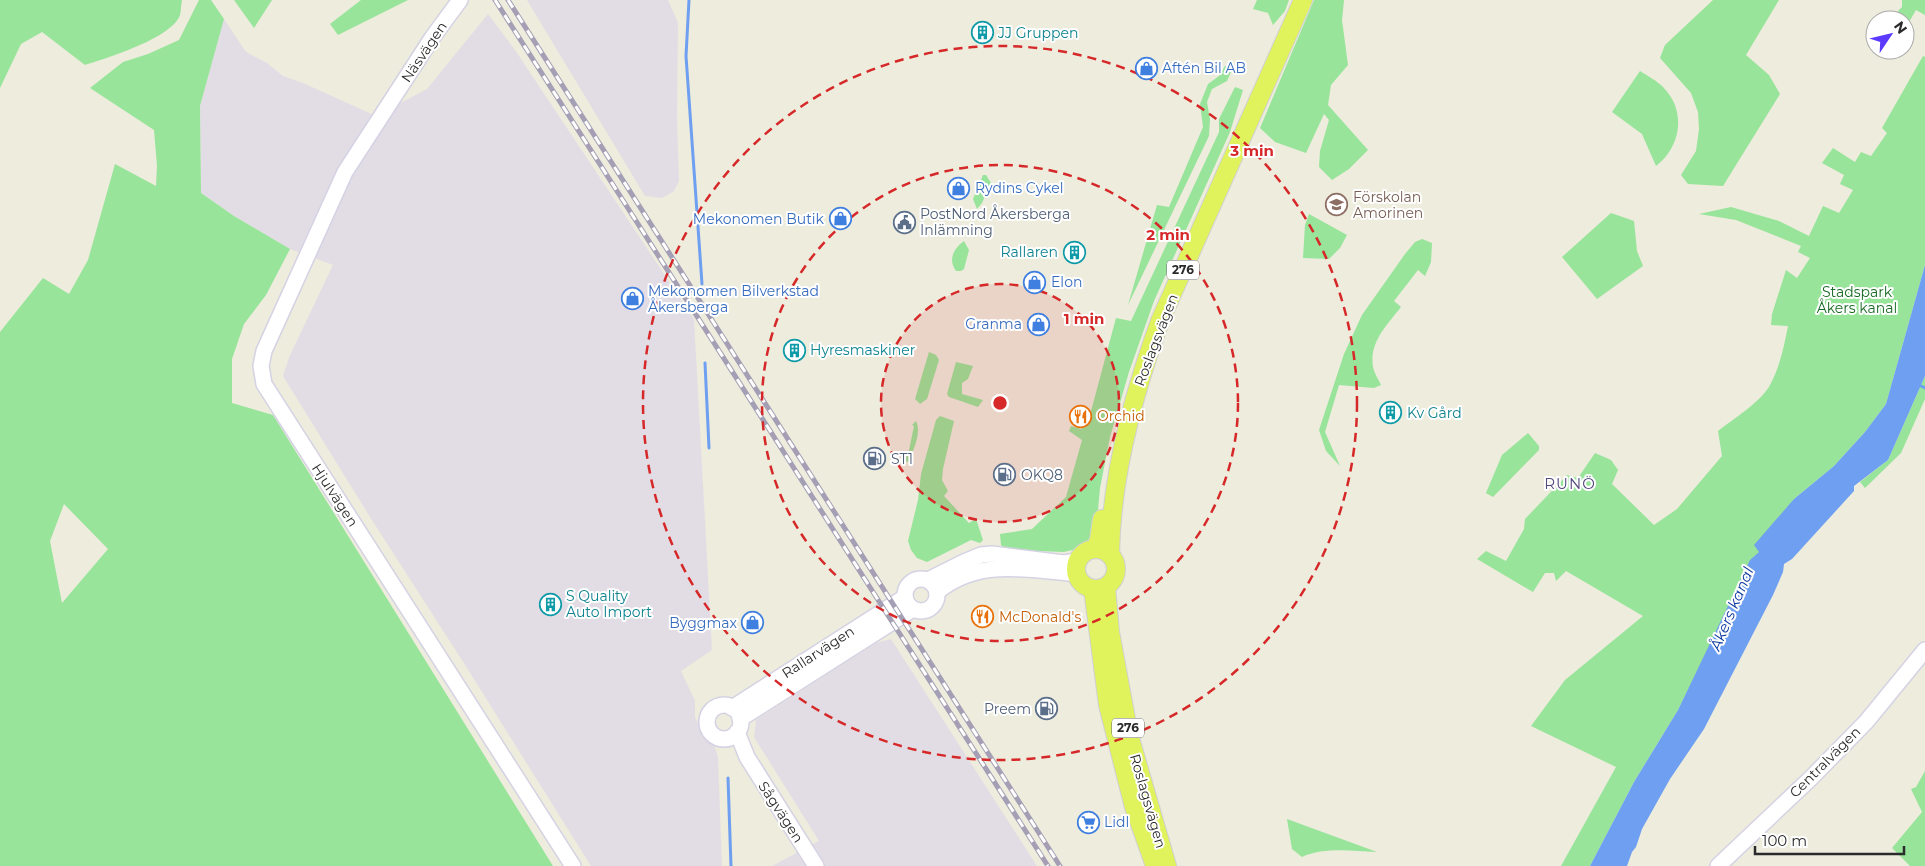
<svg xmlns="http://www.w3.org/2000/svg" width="1925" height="866" viewBox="0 0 1925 866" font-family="Montserrat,sans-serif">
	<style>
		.industrial { fill: #e2dde5 }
		.green { fill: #98e49a; fill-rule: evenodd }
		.water { fill: #6e9ff1 }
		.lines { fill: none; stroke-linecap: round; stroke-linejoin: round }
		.stream { stroke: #6e9ff1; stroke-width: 3 }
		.secondary-casing { stroke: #d5d2e4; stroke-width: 18 }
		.primary-casing { stroke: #d0d0d0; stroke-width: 20 }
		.secondary { stroke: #fff; stroke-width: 15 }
		.primary { stroke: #e0f35c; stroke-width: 18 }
		.rail-casing { stroke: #a49fb5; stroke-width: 5 }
		.rail { stroke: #fff; stroke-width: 3; stroke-dasharray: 9; stroke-linecap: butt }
		.ring { fill: none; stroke: #d62828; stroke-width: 2.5; stroke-dasharray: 9 6 }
		.labels { text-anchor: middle; stroke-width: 4; stroke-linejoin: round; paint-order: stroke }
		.shield { fill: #fff; stroke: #6b6b6b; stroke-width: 1 }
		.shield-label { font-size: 12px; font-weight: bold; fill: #2b2b2b }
		.culture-label { font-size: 14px; fill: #0d838f; stroke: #fff; text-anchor: start }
		.street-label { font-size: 14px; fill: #2b2b2b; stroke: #fff }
		.shop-label { font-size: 14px; fill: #366cbe; stroke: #fff; text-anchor: start }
		.education-label { font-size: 14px; fill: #785e54; stroke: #fff; text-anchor: start }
		.service-label { font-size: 14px; fill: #4e5e75; stroke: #fff; text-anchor: start }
		.park-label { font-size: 14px; fill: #196a25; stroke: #fff }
		.food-label { font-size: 14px; fill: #c56008; stroke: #fff; text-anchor: start }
		.neighbourhood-label { font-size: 15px; letter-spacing: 1px; fill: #534a7d; stroke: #fff }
		.water-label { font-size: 15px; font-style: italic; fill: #0b379e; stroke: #fff }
		.centre { fill: #d62828; stroke: #fff; stroke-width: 2.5 }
		.ring-label { font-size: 15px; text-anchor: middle; font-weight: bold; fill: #d62828; stroke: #fff; stroke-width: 4; stroke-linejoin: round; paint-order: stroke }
	</style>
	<rect width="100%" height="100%" fill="#edecdd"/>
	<g class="industrial">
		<path d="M527 0H668L678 23 677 118 679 181 674 191 662 198 645 196Z"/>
		<path d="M488 14 515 50 694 319 712 650 681 671 695 701V718L715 747 718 757 722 866H591L467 668 370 517 283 376 290 355 333 265 290 249 234 216 201 193 200 106 224 19 246 52 267 63 283 76 303 83 376 116 427 89Z"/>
		<path d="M891 639 1037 866H772L819 841 754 737 756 720 876 643Z"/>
	</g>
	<g class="green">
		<path d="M0 0H182C181 5 181 11 180 15 172 38 107 58 85 65L42 32 21 44 0 88Z"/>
		<path d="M199 0H211L224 19 200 106 201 193 234 216 290 249 266 295 244 324 232 359V403L273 415 553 866H0V332L43 278 69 294 88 260 115 164 156 186 157 166 154 130 90 88 123 62 148 54 179 40ZM64 504 108 549 62 603 50 541Z"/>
		<path d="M234 0H272L254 28Z"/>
		<path d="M361 0H408L338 35 330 24Z"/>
		<path d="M1257 0H1289L1285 11 1273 25 1268 13 1253 9Z"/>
		<path d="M1314 0H1344L1342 20 1348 65 1331 85 1328 105 1368 150 1349 169 1332 180 1319 167 1320 151 1329 120 1324 114 1306 153 1275 142 1260 128Z"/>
		<path d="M1713 0H1779L1746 55 1769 75 1780 94 1723 186 1688 184 1681 175 1696 151 1699 129 1698 112 1691 93 1660 58 1665 45Z"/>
		<path d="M1902 0H1925V15L1916 10 1905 29V20H1901L1898 11 1902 7Z"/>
		<path d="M1923 56 1925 57V265L1886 404 1865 432 1834 466 1794 499 1759 552 1713 639 1678 710 1634 782 1590 866H1561L1616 767 1531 726 1565 680 1643 616 1566 571 1556 581 1554 573H1545L1533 592 1477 559 1486 551 1506 561 1524 529 1525 519 1567 475 1578 478 1595 453 1611 460 1618 470 1612 484 1654 525 1677 509 1722 456 1718 431C1733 419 1761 402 1770 385 1780 367 1784 346 1788 326L1771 325 1772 314 1786 270 1797 278 1810 258 1798 252 1801 246 1736 220 1699 214 1731 207 1779 221 1809 236 1823 206 1839 213 1853 190 1840 184 1844 175 1822 163 1833 148 1855 162 1861 152 1871 156 1887 133 1882 128Z"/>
		<path d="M1234 65 1227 81 1212 89 1207 102 1210 119 1209 136 1128 305 1157 205 1169 207 1203 127 1200 104 1208 84 1219 76 1225 66Z"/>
		<path d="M1640 71C1648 76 1657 81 1663 87 1687 111 1681 147 1656 166L1642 134 1612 112Z"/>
		<path d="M1235 87 1243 90 1230 132 1154 301 1129 372 1110 437 1100 488 1096 531 1089 546 1064 552 1007 550 1001 545 1000 534 1032 529 1066 497 1082 440 1069 431 1071 426 1081 429 1087 426 1116 318 1131 321 1219 132V119Z"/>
		<path d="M983 175H986L991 183 982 203 977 209 973 199Z"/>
		<path d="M1611 213 1634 221 1637 251 1643 266 1597 299 1562 257Z"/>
		<path d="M1309 214 1347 235 1340 248 1329 259 1303 258 1305 225Z"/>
		<path d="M1422 239 1432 243 1431 262 1425 276 1418 270 1394 301 1401 307C1387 325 1369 342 1373 367 1374 373 1379 380 1381 385L1374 388 1339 385 1325 432 1340 466 1326 451 1319 430 1344 354 1362 315 1405 254 1415 242Z"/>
		<path d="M964 241 969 250 964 269 961 271H956C948 260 953 249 964 241Z"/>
		<path d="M929 352 936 355 939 360 927 399 920 404 915 399Z"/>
		<path d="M956 362 973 366 968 379 962 383V394L983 400 978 407 949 397 947 394Z"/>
		<path d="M1925 376V399L1901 453 1865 488 1860 482 1888 460Z"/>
		<path d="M940 416 954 421 943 469 942 480 948 491 944 496 969 523 976 519 983 540 980 543 971 540 927 562 917 558 911 550 908 541 918 500 921 474 936 420Z"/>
		<path d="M916 421C922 433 913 450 909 462L903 461 908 455 914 426 912 425Z"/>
		<path d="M1528 433 1539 446V450L1493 497 1486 493 1502 455Z"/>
		<path d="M1925 771V866H1910L1892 848 1922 812 1911 789 1916 787Z"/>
		<path d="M1287 819 1377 852C1352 851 1324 847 1302 857L1292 849Z"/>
	</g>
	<path class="water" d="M1925 265V376L1888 460 1854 486V491L1792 559 1784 564 1783 572 1773 595 1704 729 1670 779 1642 829 1636 847 1632 852 1627 866H1590L1634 782 1678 710 1750 560 1759 552 1754 545 1794 499 1834 466 1865 432 1886 404Z"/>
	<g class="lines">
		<g class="stream">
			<path d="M689 0 686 56 702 284"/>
			<path d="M705 363 709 448"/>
			<path d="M1921 386 1925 388"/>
			<path d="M728 778 731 866"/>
		</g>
		<defs>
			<g id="secondary">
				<path d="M460 0 432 38 345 172 264 351 261 366 264 384 573 866"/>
				<circle cx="921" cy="595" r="16"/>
				<path d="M928 580 964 562 981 555 992 554 1064 563 1077 561"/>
				<path d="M937 592C977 559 1022 569 1070 573L1077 576"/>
				<circle cx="724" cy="722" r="17"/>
				<path d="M732 708 905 597"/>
				<path d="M740 719 913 609"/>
				<path d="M737 732 747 757 816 866"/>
				<path d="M1718 866 1811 778 1866 722 1925 650"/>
			</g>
			<g id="primary">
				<circle cx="1096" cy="569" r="20"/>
				<path d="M1095 549 1099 540 1102 519"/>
				<path d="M1110 555C1111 475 1133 395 1160 321L1303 0"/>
				<path d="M1106 587 1110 632 1129 735 1167 866"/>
				<path d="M1093 589 1108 705 1134 807 1155 866"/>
			</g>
		</defs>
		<use href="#secondary" class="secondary-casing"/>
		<use href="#primary" class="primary-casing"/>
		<use href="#secondary" class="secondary"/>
		<use href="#primary" class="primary"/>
		<defs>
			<g id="rail">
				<path d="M495 0 1048 866"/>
				<path d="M508 0 1060 866"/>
			</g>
		</defs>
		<use href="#rail" class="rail-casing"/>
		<use href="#rail" class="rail"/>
	</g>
	<circle cx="1000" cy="403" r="119" fill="#d62828" fill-opacity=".12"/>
	<g class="ring">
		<circle cx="1000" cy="403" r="119"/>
		<circle cx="1000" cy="403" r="238"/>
		<circle cx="1000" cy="403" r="357"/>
	</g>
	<defs>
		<symbol id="building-ring" viewBox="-11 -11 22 22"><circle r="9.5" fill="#fff" stroke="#0f9aa8" stroke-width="1.5"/><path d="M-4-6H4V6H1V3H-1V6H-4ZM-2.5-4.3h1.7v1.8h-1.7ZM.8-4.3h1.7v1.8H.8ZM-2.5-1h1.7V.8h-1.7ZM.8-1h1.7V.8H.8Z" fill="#0f9aa8"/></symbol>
		<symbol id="shop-ring" viewBox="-11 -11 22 22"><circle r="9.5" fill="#fff" stroke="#3f7fe0" stroke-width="1.5"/><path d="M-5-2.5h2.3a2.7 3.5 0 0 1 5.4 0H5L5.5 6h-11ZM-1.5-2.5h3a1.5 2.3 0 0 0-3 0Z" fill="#3f7fe0"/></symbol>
		<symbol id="school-ring" viewBox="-11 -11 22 22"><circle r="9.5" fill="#fff" stroke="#8d6e63" stroke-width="1.5"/><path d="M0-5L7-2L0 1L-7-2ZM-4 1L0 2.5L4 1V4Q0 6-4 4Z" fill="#8d6e63"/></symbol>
		<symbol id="civic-ring" viewBox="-11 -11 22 22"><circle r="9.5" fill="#fff" stroke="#5c6f8a" stroke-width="1.5"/><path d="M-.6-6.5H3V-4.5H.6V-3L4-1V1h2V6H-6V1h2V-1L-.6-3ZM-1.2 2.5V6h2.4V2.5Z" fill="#5c6f8a"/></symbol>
		<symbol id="restaurant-ring" viewBox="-11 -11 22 22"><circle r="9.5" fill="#fff" stroke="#e8710a" stroke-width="1.5"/><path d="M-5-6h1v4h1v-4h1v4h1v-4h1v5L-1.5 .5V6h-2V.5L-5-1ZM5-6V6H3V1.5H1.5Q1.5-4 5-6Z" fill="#e8710a"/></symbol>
		<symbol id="fuel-ring" viewBox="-11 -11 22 22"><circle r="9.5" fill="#fff" stroke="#5c6f8a" stroke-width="1.5"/><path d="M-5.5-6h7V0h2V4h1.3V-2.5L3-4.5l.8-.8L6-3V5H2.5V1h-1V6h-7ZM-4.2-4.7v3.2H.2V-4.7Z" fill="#5c6f8a"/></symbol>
		<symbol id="supermarket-ring" viewBox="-11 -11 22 22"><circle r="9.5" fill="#fff" stroke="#3f7fe0" stroke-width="1.5"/><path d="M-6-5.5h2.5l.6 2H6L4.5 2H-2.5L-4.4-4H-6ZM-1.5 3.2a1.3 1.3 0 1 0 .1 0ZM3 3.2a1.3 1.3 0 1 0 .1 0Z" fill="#3f7fe0"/></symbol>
	</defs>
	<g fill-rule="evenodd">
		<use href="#building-ring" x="970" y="20" width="25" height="25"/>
		<use href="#shop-ring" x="1134" y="56" width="25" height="25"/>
		<use href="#shop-ring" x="946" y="176" width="25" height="25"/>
		<use href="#school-ring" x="1324" y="192" width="25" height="25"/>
		<use href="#shop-ring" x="828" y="206" width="25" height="25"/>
		<use href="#civic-ring" x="892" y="210" width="25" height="25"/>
		<use href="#building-ring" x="1062" y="240" width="25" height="25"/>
		<use href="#shop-ring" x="1022" y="270" width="25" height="25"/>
		<use href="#shop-ring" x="620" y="286" width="25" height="25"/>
		<use href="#shop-ring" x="1026" y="312" width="25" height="25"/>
		<use href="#building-ring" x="782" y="338" width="25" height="25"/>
		<use href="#building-ring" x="1378" y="400" width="25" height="25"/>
		<use href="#restaurant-ring" x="1068" y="404" width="25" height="25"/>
		<use href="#fuel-ring" x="862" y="446" width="25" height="25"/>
		<use href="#fuel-ring" x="992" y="462" width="25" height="25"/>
		<use href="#building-ring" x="538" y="592" width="25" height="25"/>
		<use href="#restaurant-ring" x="970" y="604" width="25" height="25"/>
		<use href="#shop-ring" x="740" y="610" width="25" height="25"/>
		<use href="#fuel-ring" x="1034" y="696" width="25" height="25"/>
		<use href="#supermarket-ring" x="1076" y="810" width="25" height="25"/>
	</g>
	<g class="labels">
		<g class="shield">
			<rect x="1167" y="260.5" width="32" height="19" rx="4"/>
			<rect x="1112" y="718.5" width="32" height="19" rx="4"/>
		</g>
		<g class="shield-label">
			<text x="1183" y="274">276</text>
			<text x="1128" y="732">276</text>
		</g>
		<g class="culture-label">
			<text x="998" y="38">JJ Gruppen</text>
			<text x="1058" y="257" text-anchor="end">Rallaren</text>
			<text x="810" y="355">Hyresmaskiner</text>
			<text x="1407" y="418">Kv Gård</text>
			<text x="566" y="601">S Quality<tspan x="566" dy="16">Auto Import</tspan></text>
		</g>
		<g class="street-label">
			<text transform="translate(424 52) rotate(-56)" y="5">Näsvägen</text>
			<text transform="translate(1156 340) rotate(-69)" y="5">Roslagsvägen</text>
			<text transform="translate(335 495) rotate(57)" y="5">Hjulvägen</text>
			<text transform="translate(818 652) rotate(-33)" y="5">Rallarvägen</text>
			<text transform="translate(1825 762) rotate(-45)" y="5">Centralvägen</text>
			<text transform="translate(1148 801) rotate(74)" y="5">Roslagsvägen</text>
			<text transform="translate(781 812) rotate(57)" y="5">Sågvägen</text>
		</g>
		<g class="shop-label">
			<text x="1162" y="73">Aftén Bil AB</text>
			<text x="975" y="193">Rydins Cykel</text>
			<text x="824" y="224" text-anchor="end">Mekonomen Butik</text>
			<text x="1051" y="287">Elon</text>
			<text x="648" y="296">Mekonomen Bilverkstad<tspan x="648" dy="16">Åkersberga</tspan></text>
			<text x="1022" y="329" text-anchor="end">Granma</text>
			<text x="737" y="628" text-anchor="end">Byggmax</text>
			<text x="1104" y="827">Lidl</text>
		</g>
		<g class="education-label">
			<text x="1353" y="202">Förskolan<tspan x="1353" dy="16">Amorinen</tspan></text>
		</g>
		<g class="service-label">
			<text x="920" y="219">PostNord Åkersberga<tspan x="920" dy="16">Inlämning</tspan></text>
			<text x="891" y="464">ST1</text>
			<text x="1021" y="480">OKQ8</text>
			<text x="1031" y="714" text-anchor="end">Preem</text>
		</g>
		<g class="park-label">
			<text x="1857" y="297">Stadspark<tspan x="1857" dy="16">Åkers kanal</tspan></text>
		</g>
		<g class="food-label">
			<text x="1097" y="421">Orchid</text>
			<text x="999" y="622">McDonald's</text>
		</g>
		<g class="neighbourhood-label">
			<text x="1570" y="489">RUNÖ</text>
		</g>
		<g class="water-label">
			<text transform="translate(1732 609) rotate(-67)" y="5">Åkers kanal</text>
		</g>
	</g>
	<circle cx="1000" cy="403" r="8" class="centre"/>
	<g class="ring-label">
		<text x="1252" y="156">3 min</text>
		<text x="1168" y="240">2 min</text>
		<text x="1084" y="324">1 min</text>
	</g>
	<g transform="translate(1890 35) rotate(55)"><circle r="24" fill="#ffffff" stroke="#aaaaaa"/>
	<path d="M0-4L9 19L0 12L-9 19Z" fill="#5b3afd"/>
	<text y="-8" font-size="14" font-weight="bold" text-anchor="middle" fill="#2b2b2b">N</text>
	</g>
	<path d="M1755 846v8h149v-8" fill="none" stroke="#2b2b2b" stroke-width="2.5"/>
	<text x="1762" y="846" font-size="15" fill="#2b2b2b" stroke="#ffffff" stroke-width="4" paint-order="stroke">100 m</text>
</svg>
